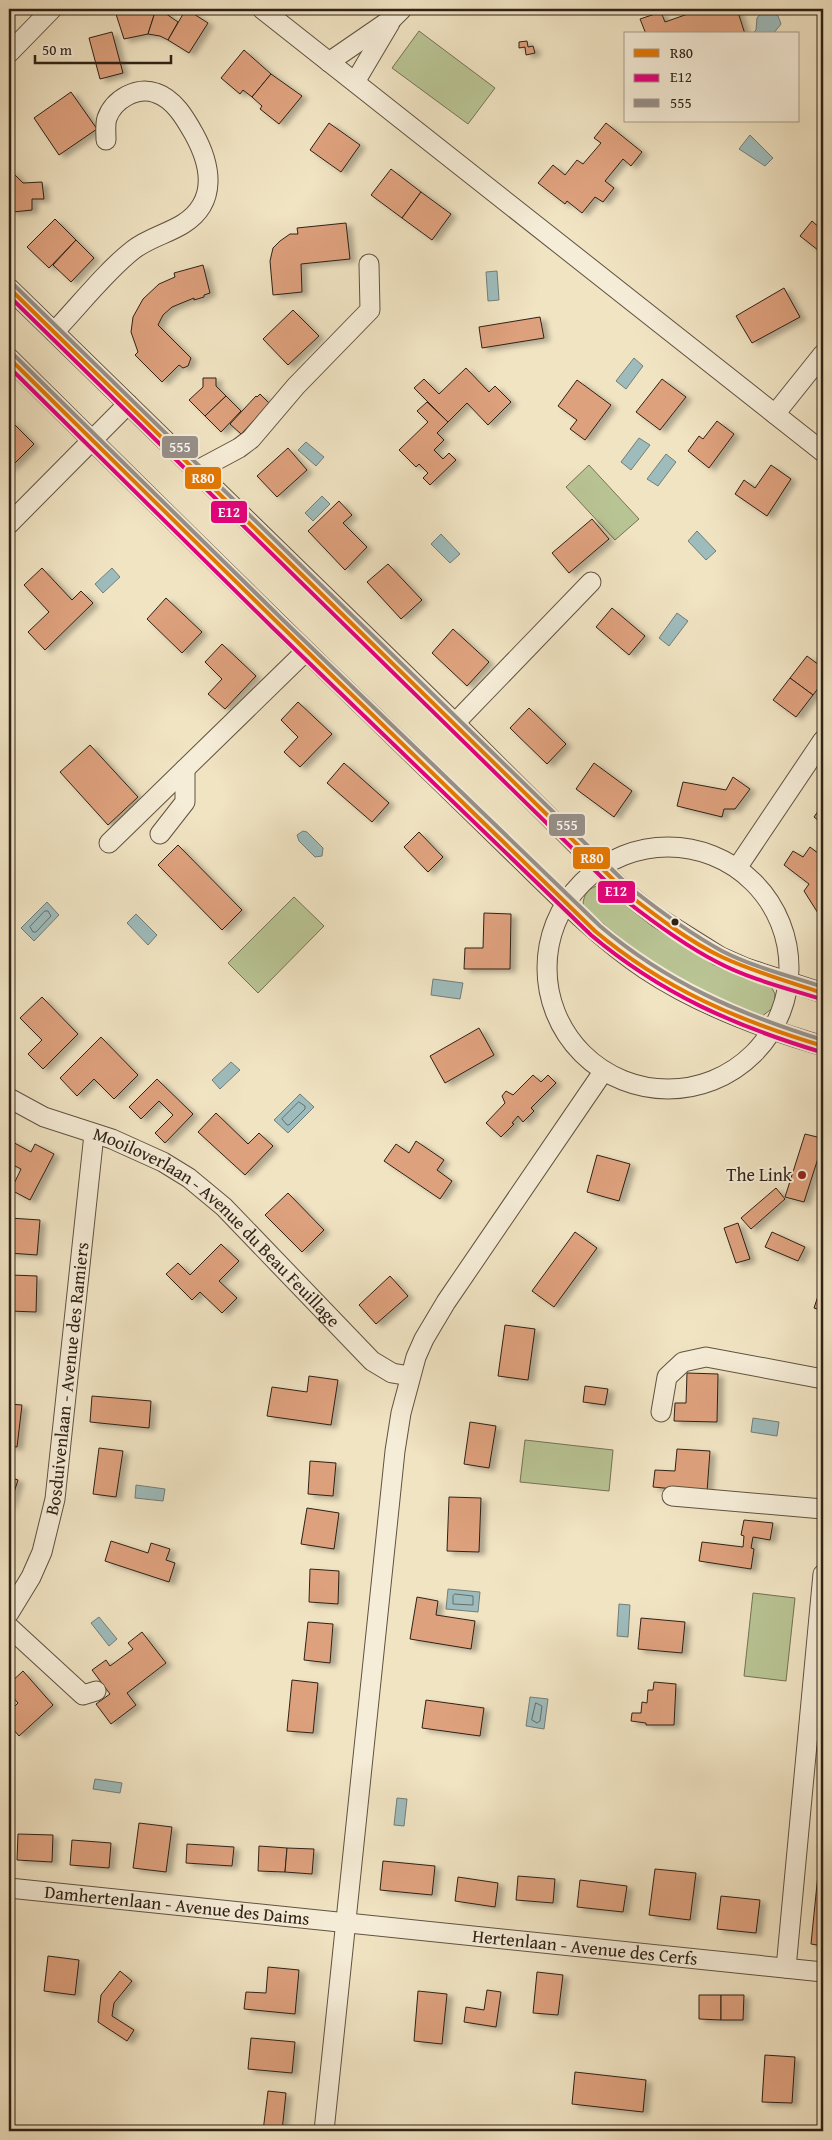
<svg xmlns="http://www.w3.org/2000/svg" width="832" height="2140" viewBox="0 0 832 2140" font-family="'Gentium Book Plus',serif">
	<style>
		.green { fill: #b9c494; stroke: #747255 }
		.water { fill: #9ebcbc; stroke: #727e7a }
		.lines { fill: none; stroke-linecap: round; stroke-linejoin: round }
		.shore { stroke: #666e69; stroke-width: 1 }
		.building { fill: #dea17d; stroke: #2f2116; filter: url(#shadow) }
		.minor-casing { stroke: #605241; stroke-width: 21 }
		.minor { stroke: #f6edd8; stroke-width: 19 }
		.bus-1-casing { stroke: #f6edd8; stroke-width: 8 }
		.bus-2-casing { stroke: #f6edd8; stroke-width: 8 }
		.bus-3-casing { stroke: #f6edd8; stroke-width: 8 }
		.bus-1 { stroke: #e57801; stroke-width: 4 }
		.bus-2 { stroke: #e5007d; stroke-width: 4 }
		.bus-3 { stroke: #97908a; stroke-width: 4 }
		.bus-dot { fill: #2f2116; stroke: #f6edd8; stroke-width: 2 }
		.poi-dot { fill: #8f2418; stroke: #f6edd8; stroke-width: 2 }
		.labels { text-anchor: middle; stroke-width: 4; stroke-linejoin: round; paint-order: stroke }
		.poi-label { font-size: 18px; fill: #2f2116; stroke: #f6edd8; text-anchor: end }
		.street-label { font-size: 18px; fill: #2f2116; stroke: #f6edd8 }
		.line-badge { stroke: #f6edd8; stroke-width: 2 }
		.badge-label { font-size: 14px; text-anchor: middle; font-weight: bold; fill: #fff }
	</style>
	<defs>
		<filter id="shadow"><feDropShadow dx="5.5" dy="3" stdDeviation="2.5" flood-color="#0004"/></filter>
	</defs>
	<rect width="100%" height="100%" fill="#f1e4c3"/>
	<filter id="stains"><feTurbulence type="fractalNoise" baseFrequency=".004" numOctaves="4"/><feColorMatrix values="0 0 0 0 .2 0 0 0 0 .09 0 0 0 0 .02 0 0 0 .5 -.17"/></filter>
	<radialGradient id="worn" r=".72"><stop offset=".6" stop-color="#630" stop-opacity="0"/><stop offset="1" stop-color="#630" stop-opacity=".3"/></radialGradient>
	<g class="green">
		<path d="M419 31 495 88 468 124 392 68Z"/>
		<path d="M589 465 639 519 615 540 566 487Z"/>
		<path d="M601 885 607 886 770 984 775 994 774 1007 761 1017 723 1005 633 953 583 906C583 894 589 887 601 885Z"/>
		<path d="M294 897 324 926 258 993 228 963Z"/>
		<path d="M525 1440 613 1450 609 1491 520 1482Z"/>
		<path d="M753 1593 795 1598 786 1681 744 1676Z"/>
	</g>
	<g class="water">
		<path d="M772 11 778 16 781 24 773 34H752L756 30 757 18 762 12Z"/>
		<path d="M750 135 773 158 765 166 739 149Z"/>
		<path d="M497 271 499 300 488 301 486 272Z"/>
		<path d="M634 358 643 366 626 389 616 381Z"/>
		<path d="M639 438 650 445 631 470 621 462Z"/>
		<path d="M306 442 324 457 316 466 298 450Z"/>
		<path d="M666 454 676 462 658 486 647 479Z"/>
		<path d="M322 496 330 504 313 521 305 513Z"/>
		<path d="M697 531 716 551 706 560 688 541Z"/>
		<path d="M441 534 460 554 450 563 431 544Z"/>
		<path d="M112 568 120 577 103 593 95 584Z"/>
		<path d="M677 613 688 621 669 646 659 638Z"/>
		<path d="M303 831 307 832 323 848 322 856 315 857 299 841 297 835Z"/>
		<path d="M47 902 59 915 34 941 21 928Z"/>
		<path d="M136 914 157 935 148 945 127 923Z"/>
		<path d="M433 979 463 983 460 999 431 995Z"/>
		<path d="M231 1062 240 1070 220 1089 212 1080Z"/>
		<path d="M300 1094 314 1107 288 1133 274 1120Z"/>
		<path d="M753 1418 779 1422 777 1436 751 1432Z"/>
		<path d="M136 1485 165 1489 163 1501 135 1498Z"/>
		<path d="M448 1589 480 1592 478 1612 446 1609Z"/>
		<path d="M619 1604 630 1605 628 1637 617 1636Z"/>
		<path d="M99 1617 117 1639 109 1646 91 1623Z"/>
		<path d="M530 1697 548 1699 544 1729 526 1726Z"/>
		<path d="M95 1779 122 1783 120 1793 93 1789Z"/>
		<path d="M397 1798 407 1799 404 1826 394 1825Z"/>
	</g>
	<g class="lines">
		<g class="shore">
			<path d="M45 911H48L51 916 36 932H33L30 927Z"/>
			<path d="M299 1102 305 1106V1109L289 1125H287L282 1119Z"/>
			<path d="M455 1594 473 1596V1605L453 1604V1596Z"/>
			<path d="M536 1703 542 1706 540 1721 537 1723 532 1720Z"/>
		</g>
	</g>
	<g class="building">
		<path d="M124 9H156L148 34 124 39 115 11Z"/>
		<path d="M156 9H159L178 22 168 40 160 36 148 34Z"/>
		<path d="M186 9 208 23 189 53 168 40Z"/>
		<path d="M702 9H737L745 34H646L640 19 661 12 665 22Z"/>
		<path d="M112 32 123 73 100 79 89 38Z"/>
		<path d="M527 41 528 47 533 46 535 53 526 55 525 47 519 48V42Z"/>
		<path d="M244 50 271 74 252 97 243 90 240 94 221 78Z"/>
		<path d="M271 74 302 96 279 124 260 109 262 106 252 97Z"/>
		<path d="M71 92 97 129 59 155 34 118Z"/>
		<path d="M329 123 360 145 341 172 310 150Z"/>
		<path d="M606 123 642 152 631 166 623 159 605 181 614 188 603 202 595 197 582 213 567 201 565 204 538 183 553 165 565 175 577 160 583 164 601 143 594 138Z"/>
		<path d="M9 169 23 183 42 182 44 199H32V210L13 212 9 209Z"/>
		<path d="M391 169 421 192 402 218 371 195Z"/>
		<path d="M421 192 451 214 432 240 402 218Z"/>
		<path d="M55 219 76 240 49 268 27 247Z"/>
		<path d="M812 221 823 231V254L800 236Z"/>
		<path d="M346 223 350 259 301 264 302 292 273 295 270 261 273 248 280 241 290 234H298L297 228Z"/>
		<path d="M76 240 94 258 71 282 53 265Z"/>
		<path d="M203 265 210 293 204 295V297L194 300V298L172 307 163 315 158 325 191 358 188 366 183 368 179 365 162 382 135 355 138 352 131 332 133 317 143 299 159 284 175 277 174 273Z"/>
		<path d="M784 288 800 317 752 343 736 316Z"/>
		<path d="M293 310 319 336 288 365 263 339Z"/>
		<path d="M540 317 544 338 482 348 479 327Z"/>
		<path d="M466 368 489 392 495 386 511 402 488 425 467 403 448 422 414 388 424 379 439 394Z"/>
		<path d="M203 378H216V386L226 396 205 416 189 400 203 387Z"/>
		<path d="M662 379 686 397 660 430 636 412Z"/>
		<path d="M577 380 611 405 585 440 570 429 577 420 558 406Z"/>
		<path d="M260 394 270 404 241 434 230 424 256 396 257 397Z"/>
		<path d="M226 396 241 411 221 432 205 416Z"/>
		<path d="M427 402 448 422 437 433 444 440 434 450 443 459 449 453 456 460 430 485 423 478 428 473 419 464 416 467 399 450 428 422 417 411Z"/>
		<path d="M10 420 34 444 9 469V422Z"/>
		<path d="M717 421 734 434 709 468 688 451 699 436 703 439Z"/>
		<path d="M288 448 307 470 277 497 257 476Z"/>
		<path d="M771 465 791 479 767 516 735 494 744 480 755 488Z"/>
		<path d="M339 501 352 515 343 523 367 547 345 570 308 531Z"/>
		<path d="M592 519 609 539 569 573 552 553Z"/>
		<path d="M388 564 422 600 401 619 367 582Z"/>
		<path d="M42 568 72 600 81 591 93 603 45 650 28 632 49 612 24 585Z"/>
		<path d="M166 598 202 632 182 653 147 619Z"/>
		<path d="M612 608 645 636 629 655 596 627Z"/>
		<path d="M453 629 489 662 467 686 432 653Z"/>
		<path d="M222 644 256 676 225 709 208 694 222 679 205 662Z"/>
		<path d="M807 656 823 668V682L813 695 790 678Z"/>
		<path d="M790 678 813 695 796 717 773 700Z"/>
		<path d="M298 702 332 734 300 767 284 752 298 737 281 720Z"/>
		<path d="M529 708 566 744 547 764 510 728Z"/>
		<path d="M90 745 138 797 108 825 60 772Z"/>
		<path d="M344 763 389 803 372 822 327 783Z"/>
		<path d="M594 763 632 791 614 817 576 789Z"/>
		<path d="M733 777 750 789 735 809H724L722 817 677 806 683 782 726 790Z"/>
		<path d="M823 804V824L814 817Z"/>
		<path d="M419 832 443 857 428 872 404 847Z"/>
		<path d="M178 845 242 910 222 930 158 865Z"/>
		<path d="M810 847 823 857V921L804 891 809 884 784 865 793 851 803 857Z"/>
		<path d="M484 913 511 914 510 969H464L465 948H483Z"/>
		<path d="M42 997 78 1034 43 1069 28 1054 42 1040 20 1018Z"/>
		<path d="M479 1028 494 1055 445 1083 430 1056Z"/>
		<path d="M101 1037 138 1075 114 1099 94 1079 77 1096 60 1078Z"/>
		<path d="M533 1075 541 1082 548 1075 556 1083 531 1108 534 1111 523 1122 518 1116 512 1123 514 1124 501 1137 486 1123 505 1103 502 1096 506 1091 513 1095Z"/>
		<path d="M157 1079 193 1114 165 1143 155 1133 173 1115 159 1101 141 1119 129 1107Z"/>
		<path d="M216 1113 248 1144 259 1133 273 1146 245 1175 198 1132Z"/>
		<path d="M823 1117V1153L820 1152 804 1202 785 1197 805 1134 817 1137Z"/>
		<path d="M9 1140 31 1152 35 1144 54 1154 30 1200 11 1190 21 1169 9 1163Z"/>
		<path d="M416 1141 444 1160 437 1170 452 1181 440 1199 384 1161 396 1144 409 1153Z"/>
		<path d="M597 1155 630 1164 619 1201 587 1192Z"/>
		<path d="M776 1188 785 1199 751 1229 741 1218Z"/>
		<path d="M288 1193 324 1230 302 1252 265 1215Z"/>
		<path d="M10 1218 40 1220 37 1255 9 1253Z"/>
		<path d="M738 1223 750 1259 736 1263 724 1228Z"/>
		<path d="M575 1232 597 1248 554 1307 532 1291Z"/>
		<path d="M772 1232 805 1247 798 1261 765 1247Z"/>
		<path d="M221 1244 239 1261 219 1281 237 1298 222 1313 200 1292 192 1300 166 1274 178 1263 190 1275Z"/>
		<path d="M11 1275 37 1276 36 1312 10 1311Z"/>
		<path d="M390 1276 408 1296 376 1324 359 1305Z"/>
		<path d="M823 1281V1311L814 1308Z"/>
		<path d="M505 1325 535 1329 528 1380 498 1376Z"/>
		<path d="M687 1373 718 1374 717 1422 674 1421 675 1403H686Z"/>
		<path d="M309 1376 338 1380 331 1425 267 1416 272 1387 307 1392Z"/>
		<path d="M585 1386 608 1389 605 1405 583 1402Z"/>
		<path d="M92 1396 151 1401 149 1428 90 1422Z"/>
		<path d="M9 1404 22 1405 17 1447 9 1446Z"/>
		<path d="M470 1422 496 1426 489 1468 464 1464Z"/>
		<path d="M99 1448 123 1451 116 1497 93 1494Z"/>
		<path d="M677 1449 710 1451 707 1492 653 1487 655 1470 675 1471Z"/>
		<path d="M310 1461 336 1463 333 1496 308 1494Z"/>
		<path d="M9 1477 18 1480 9 1508Z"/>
		<path d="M449 1497 481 1498 479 1552 447 1551Z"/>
		<path d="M307 1508 339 1513 334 1549 301 1544Z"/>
		<path d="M744 1520 773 1523 770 1540 753 1537 751 1548 754 1549 751 1569 699 1561 702 1542 743 1547 744 1536 741 1535Z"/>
		<path d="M111 1541 148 1553 151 1543 170 1549 166 1560 175 1563 169 1582 105 1561Z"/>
		<path d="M310 1569 339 1571 338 1604 309 1602Z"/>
		<path d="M417 1597 438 1601 436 1615 475 1621 471 1649 410 1639Z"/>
		<path d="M641 1618 685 1622 682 1653 638 1649Z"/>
		<path d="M308 1622 333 1624 330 1663 304 1660Z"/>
		<path d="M142 1632 166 1663 127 1693 136 1705 111 1724 96 1704 110 1694 92 1670 106 1660 110 1666 133 1649 128 1643Z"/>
		<path d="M23 1671 53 1705 19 1736 9 1724V1712L18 1703 9 1693V1684Z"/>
		<path d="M292 1680 318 1683 313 1733 287 1731Z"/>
		<path d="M654 1682 676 1684 674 1725H646V1723L631 1721 632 1713H641L642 1702 647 1703 648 1690H653Z"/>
		<path d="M426 1700 484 1708 480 1736 422 1728Z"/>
		<path d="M139 1823 172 1827 166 1872 133 1868Z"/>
		<path d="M18 1834 53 1835 52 1862 17 1860Z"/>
		<path d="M72 1840 111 1843 109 1868 70 1865Z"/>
		<path d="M187 1844 234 1847 232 1866 186 1863Z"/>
		<path d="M259 1846 287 1848 285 1872 258 1871Z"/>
		<path d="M287 1848 314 1849 312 1874 285 1872Z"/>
		<path d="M383 1861 435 1866 432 1895 380 1890Z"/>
		<path d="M655 1869 696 1873 690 1920 649 1915Z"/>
		<path d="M818 1874H823V1946L811 1944Z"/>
		<path d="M518 1876 555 1879 553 1903 516 1900Z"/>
		<path d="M458 1877 498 1883 495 1907 455 1901Z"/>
		<path d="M580 1880 627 1886 623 1912 577 1907Z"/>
		<path d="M721 1896 760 1900 756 1933 717 1929Z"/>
		<path d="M48 1956 79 1960 75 1995 44 1991Z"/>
		<path d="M268 1967 299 1970 295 2014 244 2009 246 1992 266 1993Z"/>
		<path d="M120 1971 132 1981 114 2003 112 2016 134 2030 127 2041 98 2022 101 1995Z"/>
		<path d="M537 1972 563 1975 558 2015 533 2013Z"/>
		<path d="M487 1990 501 1992 496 2027 464 2022 466 2007 484 2010Z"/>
		<path d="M418 1991 447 1994 442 2044 414 2041Z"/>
		<path d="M699 1995H721V2020L699 2019Z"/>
		<path d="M721 1995H744L743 2020H721Z"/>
		<path d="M251 2038 295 2042 292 2073 248 2069Z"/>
		<path d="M765 2055 795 2057 792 2103 762 2102Z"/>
		<path d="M575 2072 646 2080 643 2112 572 2104Z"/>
		<path d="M823 2082V2123H818Z"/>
		<path d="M268 2091 286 2093 282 2131H263Z"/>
	</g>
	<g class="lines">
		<defs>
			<g id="minor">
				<path d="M262 9 823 452"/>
				<path d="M9 53 52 9"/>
				<path d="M329 62 393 18 402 9"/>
				<path d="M355 82 390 23"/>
				<path d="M9 288 455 723 599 867 629 895 657 917 719 956 746 968 823 993"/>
				<path d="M54 332C78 307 106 271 133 250 148 238 167 234 183 224 218 202 211 165 194 134 185 118 174 99 156 93 137 86 114 99 107 118 105 124 106 133 106 140"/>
				<path d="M9 358C128 476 247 594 368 711 418 760 469 809 519 858 559 897 599 938 645 969 699 1005 761 1028 823 1046"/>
				<path d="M775 414 823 354"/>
				<path d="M196 471 239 448 251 439 296 386 370 310 369 264"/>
				<path d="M9 524 128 404"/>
				<path d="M455 723 591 582"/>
				<path d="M160 834 185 802V769"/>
				<path d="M109 843 306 651"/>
				<circle cx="668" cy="968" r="121"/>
				<path d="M737 868 823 740"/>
				<path id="s1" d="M9 1098 44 1117 112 1139 163 1162 189 1178 224 1207 372 1361 392 1373 410 1376"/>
				<path d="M661 1412 667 1377 683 1362 706 1357 823 1379"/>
				<path d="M672 1496 823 1509"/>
				<path id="s2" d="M9 1613 31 1577 42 1552 55 1499 94 1134"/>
				<path d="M9 1627 83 1695 96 1691"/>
				<path id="s3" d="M9 1888 823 1972"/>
				<path d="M786 1968 823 1574"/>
				<path d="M324 2131 395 1451 401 1413 416 1357 424 1339 446 1302 603 1072"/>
			</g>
		</defs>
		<use href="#minor" class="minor-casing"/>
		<use href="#minor" class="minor"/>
		<defs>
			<g id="bus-1">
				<path d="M9 288 629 895C656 916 690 942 722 957 754 972 789 982 823 993"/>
				<path d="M9 358 278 623 595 931C664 989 737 1020 823 1046"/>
			</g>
			<g id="bus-2">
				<path d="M9 296 625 900C653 922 684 945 717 962 749 979 786 988 821 999"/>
				<path d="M9 367 273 628 591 935C661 994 735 1026 821 1052"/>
			</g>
			<g id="bus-3">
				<path d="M13 284 633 890C661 912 691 934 722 951 753 967 790 976 823 987"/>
				<path d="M13 354 282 619 600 926C667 983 739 1014 823 1040"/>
			</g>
		</defs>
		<use href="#bus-1" class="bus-1-casing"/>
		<use href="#bus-2" class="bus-2-casing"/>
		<use href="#bus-3" class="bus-3-casing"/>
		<use href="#bus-1" class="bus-1"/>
		<use href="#bus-2" class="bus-2"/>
		<use href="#bus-3" class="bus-3"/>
	</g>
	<circle class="bus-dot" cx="675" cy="922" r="4.5"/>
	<circle class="poi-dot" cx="802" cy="1175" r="5"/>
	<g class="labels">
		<g class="poi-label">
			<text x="792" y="1181">The Link</text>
		</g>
		<g class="street-label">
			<text dy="6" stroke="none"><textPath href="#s1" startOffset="249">Mooiloverlaan - Avenue du Beau Feuillage</textPath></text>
			<text dy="6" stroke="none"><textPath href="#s2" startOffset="245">Bosduivenlaan - Avenue des Ramiers</textPath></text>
			<text dy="6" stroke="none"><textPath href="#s3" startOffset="169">Damhertenlaan - Avenue des Daims</textPath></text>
			<text dy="6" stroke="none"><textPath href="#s3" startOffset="579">Hertenlaan - Avenue des Cerfs</textPath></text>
		</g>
	</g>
	<g class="line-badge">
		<rect x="161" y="435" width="38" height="24" rx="5" fill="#97908a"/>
		<rect x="184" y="466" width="38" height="24" rx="5" fill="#e57801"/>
		<rect x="210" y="500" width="38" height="24" rx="5" fill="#e5007d"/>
		<rect x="548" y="813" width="38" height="24" rx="5" fill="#97908a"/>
		<rect x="572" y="846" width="39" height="24" rx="5" fill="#e57801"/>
		<rect x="597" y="880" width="39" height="24" rx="5" fill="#e5007d"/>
	</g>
	<g class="badge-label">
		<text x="180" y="452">555</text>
		<text x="203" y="483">R80</text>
		<text x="229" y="517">E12</text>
		<text x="567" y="830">555</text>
		<text x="592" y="863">R80</text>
		<text x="616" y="896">E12</text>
	</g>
	<rect width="832" height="2140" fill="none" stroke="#f1e4c3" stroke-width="30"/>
	<rect x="10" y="10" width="812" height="2120" fill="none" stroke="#2f2116" stroke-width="2.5"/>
	<rect x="15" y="15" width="802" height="2110" fill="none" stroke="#2f2116"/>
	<rect x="624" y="32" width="175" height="90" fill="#f6edd8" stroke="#a69b8a"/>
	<rect x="634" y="49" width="25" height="8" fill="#e57801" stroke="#a69b8a"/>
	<text x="670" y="58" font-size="15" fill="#2f2116">R80</text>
	<rect x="634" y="74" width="25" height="8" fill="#e5007d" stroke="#a69b8a"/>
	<text x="670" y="82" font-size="15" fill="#2f2116">E12</text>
	<rect x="634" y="99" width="25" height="8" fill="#97908a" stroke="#a69b8a"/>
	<text x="670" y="108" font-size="15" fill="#2f2116">555</text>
	<path d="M35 55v8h136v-8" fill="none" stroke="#2f2116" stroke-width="2.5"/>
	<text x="42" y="55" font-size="15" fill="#2f2116" stroke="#f6edd8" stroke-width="4" paint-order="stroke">50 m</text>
	<rect width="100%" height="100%" filter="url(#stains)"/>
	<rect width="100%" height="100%" fill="url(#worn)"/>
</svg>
